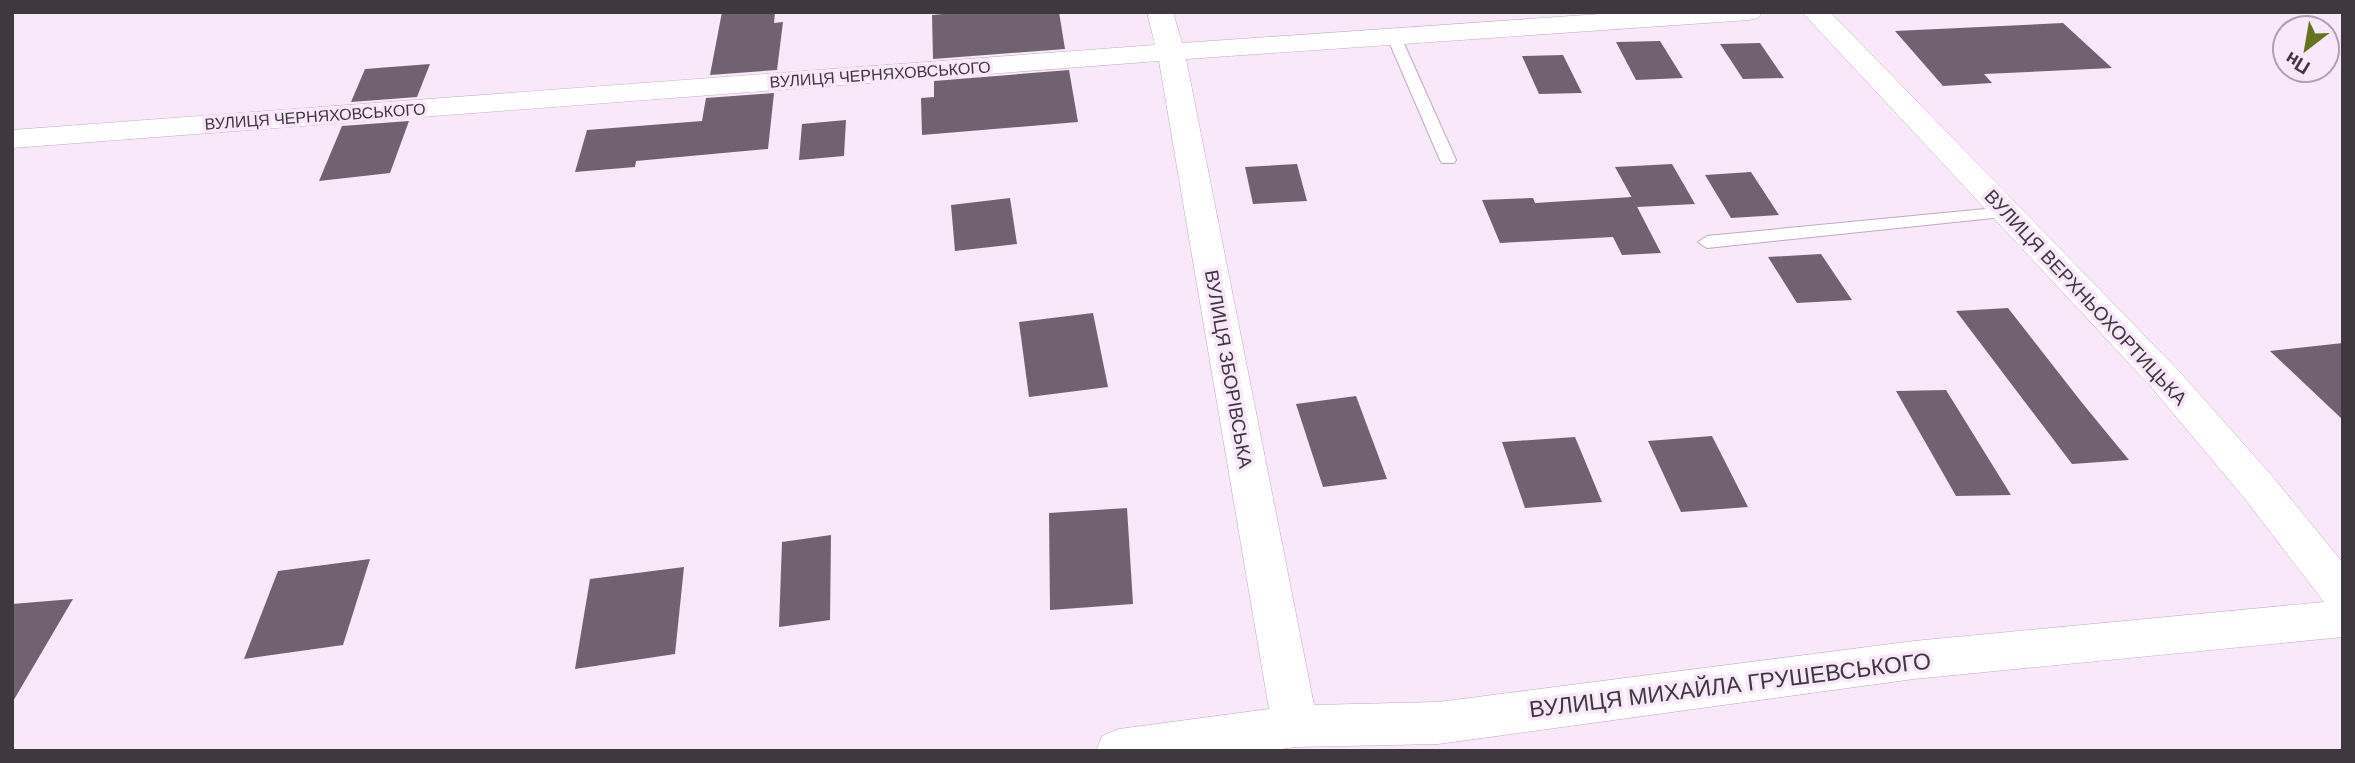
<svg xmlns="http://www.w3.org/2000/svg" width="2355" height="763" viewBox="0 0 2355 763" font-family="Arial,sans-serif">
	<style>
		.building { fill: #716271 }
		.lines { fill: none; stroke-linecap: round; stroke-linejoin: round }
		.service-casing { stroke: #bdacbd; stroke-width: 2 }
		.minor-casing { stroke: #bdacbd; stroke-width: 1 }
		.service { fill: #fff; fill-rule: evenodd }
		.minor { fill: #fff; fill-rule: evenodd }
		.labels { text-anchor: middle; stroke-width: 7; stroke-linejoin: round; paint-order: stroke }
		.far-street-label { font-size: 16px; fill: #3f383f; stroke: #f9e7fa }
		.street-label { font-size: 19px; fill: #3f383f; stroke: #f9e7fa }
		.near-street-label { font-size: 23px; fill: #3f383f; stroke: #f9e7fa }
	</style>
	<rect width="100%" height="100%" fill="#f9e7fa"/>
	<g class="building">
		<path d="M722 12H775L774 23 783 22 777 70 710 75Z"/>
		<path d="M965 12H1059L1065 49 933 59 932 15Z"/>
		<path d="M2063 23 2112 68 1984 74 1992 83 1943 86 1895 31Z"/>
		<path d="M1660 41 1683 78 1636 80 1616 42Z"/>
		<path d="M1760 43 1784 78 1743 79 1720 44Z"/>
		<path d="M1563 55 1582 93 1539 94 1522 56Z"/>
		<path d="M430 64 417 97 351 102 365 69Z"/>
		<path d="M1069 70 1078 122 922 135 921 98 934 97V81Z"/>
		<path d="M774 93 768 149 636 161 635 167 575 172 587 130 702 121 706 98Z"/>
		<path d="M846 120 844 156 799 160 802 124Z"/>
		<path d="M409 121 390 173 319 181 342 126Z"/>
		<path d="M1297 164 1307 201 1253 204 1245 167Z"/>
		<path d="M1672 164 1695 204 1637 207 1615 167Z"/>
		<path d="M1751 172 1779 215 1731 218 1705 175Z"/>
		<path d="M1632 197 1661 253 1622 255 1613 237 1500 243 1482 200 1533 198 1535 203Z"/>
		<path d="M1010 198 1017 244 955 251 951 205Z"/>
		<path d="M1821 254 1852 300 1797 303 1768 257Z"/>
		<path d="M2008 308 2083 404 2129 460 2072 464 1956 311Z"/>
		<path d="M1093 313 1108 387 1029 397 1019 322Z"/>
		<path d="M2343 343V420L2270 351Z"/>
		<path d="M1946 390 2011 495 1956 496 1896 391Z"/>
		<path d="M1356 396 1387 479 1323 487 1296 404Z"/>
		<path d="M1712 436 1748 507 1681 512 1648 441Z"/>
		<path d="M1575 437 1602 502 1525 508 1502 442Z"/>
		<path d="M1127 508 1133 604 1050 610 1049 513Z"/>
		<path d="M831 535 830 620 779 627 782 542Z"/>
		<path d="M370 559 343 645 244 659 278 571Z"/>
		<path d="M684 567 675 654 575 669 590 579Z"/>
		<path d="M73 599 12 703V604Z"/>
	</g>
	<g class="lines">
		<defs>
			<g id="service">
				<path d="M1394 33 1401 37 1456 160 1454 163H1442L1440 160 1387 37Z"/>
				<path d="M2006 207 2012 208 2014 212 2012 216 1707 248 1698 242 1707 236Z"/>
			</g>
			<path id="minor" d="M1147 12H1173L1182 43 1629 12H1762L1758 18 1749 20 1186 59 1314 705 1438 702 1914 641 2324 602 2245 499 2152 388 1802 12H1830L2178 370 2273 477 2343 563V637L1914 679 1438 744 1295 747 1269 751H1096L1102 736 1119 729 1269 709 1159 61 12 148V130L1155 45Z"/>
		</defs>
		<use href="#service" class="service-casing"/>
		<use href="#minor" class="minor-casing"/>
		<use href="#service" class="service"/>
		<use href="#minor" class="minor"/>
	</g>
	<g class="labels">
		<g class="far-street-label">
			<text transform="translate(880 74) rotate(-4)" y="6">ВУЛИЦЯ ЧЕРНЯХОВСЬКОГО</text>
			<text transform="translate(315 116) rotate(-4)" y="6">ВУЛИЦЯ ЧЕРНЯХОВСЬКОГО</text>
		</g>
		<g class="street-label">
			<text transform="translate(2086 297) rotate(47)" y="7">ВУЛИЦЯ ВЕРХНЬОХОРТИЦЬКА</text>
			<text transform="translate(1229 369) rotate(80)" y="7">ВУЛИЦЯ ЗБОРІВСЬКА</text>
		</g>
		<g class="near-street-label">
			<text transform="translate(1730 685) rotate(-7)" y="8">ВУЛИЦЯ МИХАЙЛА ГРУШЕВСЬКОГО</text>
		</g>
	</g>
	<rect width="2355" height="763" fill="none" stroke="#3f383f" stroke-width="28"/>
	<g transform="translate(2306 49) rotate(211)"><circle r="33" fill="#f9e7fa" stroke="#afa1af" stroke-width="2"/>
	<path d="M0-5L12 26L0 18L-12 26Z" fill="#66731e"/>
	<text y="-10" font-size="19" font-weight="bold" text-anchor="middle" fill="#3f383f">Пн</text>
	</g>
</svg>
